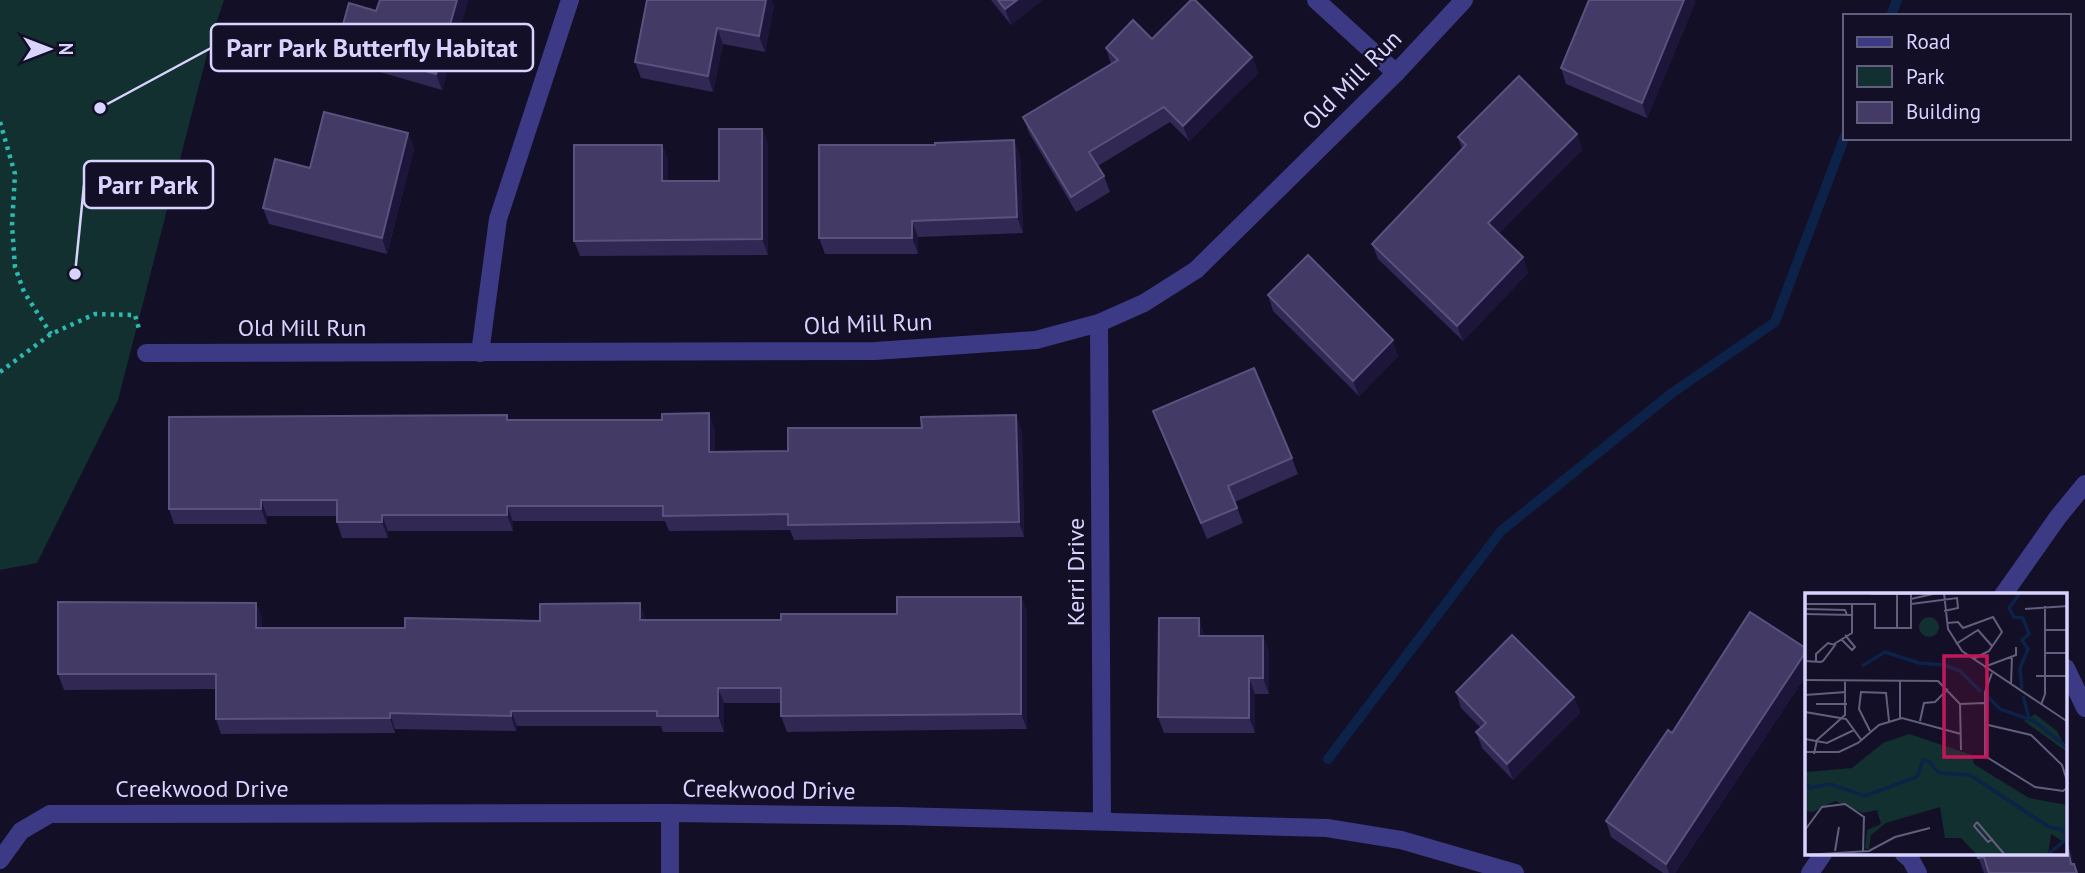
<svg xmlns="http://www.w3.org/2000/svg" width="2085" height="873" viewBox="0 0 2085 873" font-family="'PT Sans',sans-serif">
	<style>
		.green { fill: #12302f }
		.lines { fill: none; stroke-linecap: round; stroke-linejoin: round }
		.stream { stroke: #0c2248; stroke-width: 10 }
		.path { stroke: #2fb8b0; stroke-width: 4.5; stroke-dasharray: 3.5 5; stroke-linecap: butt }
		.service { stroke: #3d3a85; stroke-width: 18 }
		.minor { stroke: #3d3a85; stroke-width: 18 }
		.tertiary { stroke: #3d3a85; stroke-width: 18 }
		.wall { fill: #312854 }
		.shaded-wall { fill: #1d163a }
		.building { fill: #433a66; stroke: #5a527e; stroke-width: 2 }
		.labels { text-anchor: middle; stroke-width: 5; stroke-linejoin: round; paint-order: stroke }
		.street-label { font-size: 24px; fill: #d9d4ff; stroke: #130f26 }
		.inset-river { fill: none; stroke: #0c2248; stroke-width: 3.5 }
		.inset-road { fill: none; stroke: #625e7d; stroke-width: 2 }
		.view { fill: #c2185b; fill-opacity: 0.15; stroke: #c2185b; stroke-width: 3.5 }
		.inset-edge { fill: none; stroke: #d9d4ff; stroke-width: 3.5 }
		.leader { fill: none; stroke: #d9d4ff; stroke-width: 2.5 }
		.callout-dot { fill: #d9d4ff; stroke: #130f26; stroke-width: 2.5 }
		.callout { fill: #130f26; stroke: #d9d4ff; stroke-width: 2.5 }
		.callout-label { font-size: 26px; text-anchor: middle; font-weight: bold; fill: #d9d4ff }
	</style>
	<rect width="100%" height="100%" fill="#130f26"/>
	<path class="green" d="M0 0H224L211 39 118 400 37 563 0 570Z"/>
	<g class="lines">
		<g class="stream">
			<path d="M1891 16 1897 0"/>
			<path d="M1328 759 1501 531 1672 393 1775 322 1845 136"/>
		</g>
		<g class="path">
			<path d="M0 122 15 174 12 225 15 267 24 292 51 334"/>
			<path d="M0 372 51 334 95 314 135 315 139 329"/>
		</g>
		<path class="service" d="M2066 668 2085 708"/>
		<g class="minor">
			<path d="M1316 0 1396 73"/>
			<path d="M1099 323 1102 821"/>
			<path d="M146 353 875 351 1036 340 1099 323 1144 303 1196 270 1396 73 1464 0"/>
			<path d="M480 353 498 219 570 0"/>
			<path d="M670 813V873"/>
			<path d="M1904 854 1911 860 1918 873"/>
			<path d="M0 860 21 831 50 814 670 813 899 816 1327 828 1401 840 1515 873"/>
		</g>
		<g class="tertiary">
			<path d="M2003 595 2058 517 2085 484"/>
			<path d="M1810 873 1823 854"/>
		</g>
	</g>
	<g class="wall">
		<path d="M468 0 442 90 342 61 337 46 376 11Z"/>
		<path d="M991 0H1042L1011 25Z"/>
		<path d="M1589 0H1694L1695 3 1647 118 1566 84 1561 68Z"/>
		<path d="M774 5 765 52 723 44 713 92 641 78 635 62Z"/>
		<path d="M1152 39 1252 57 1258 73 1189 141 1170 122 1098 166 1104 176 1110 192 1076 212 1029 133 1023 117 1111 64 1106 48Z"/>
		<path d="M762 129 768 145V255L580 256 574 241 662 145 668 160V181H719Z"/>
		<path d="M408 133 414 149 387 254 269 224 263 208 310 168Z"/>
		<path d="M1577 134 1582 150 1498 234 1523 257 1528 273 1463 341 1378 259 1372 244 1462 149 1458 137Z"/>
		<path d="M1020 155 1023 233 918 237V254H825L819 238Z"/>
		<path d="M1268 295 1398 356 1359 396 1273 311Z"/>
		<path d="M1153 411 1292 458 1298 474 1235 502 1243 523 1207 539Z"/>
		<path d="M509 420 715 429V452L788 451 1022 431 1024 537 794 540 790 530 669 531 665 521H513V531H388V538H342L337 522V516H267V524H174L169 509Z"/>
		<path d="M1021 597 1027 612V729L787 732 781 716V703H724V732H663L661 726H517L516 731 395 729V733L221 734 216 719V689L64 690 58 674 256 603 262 619V628H405L540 621 781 620 897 614Z"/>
		<path d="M1199 618 1204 636H1263L1269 652V694H1255V733H1164L1158 717Z"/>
		<path d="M1807 649V674L1675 873H1663L1611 837 1606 821 1672 733Z"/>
		<path d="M1456 692 1574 697 1580 713 1513 780 1482 748 1476 732 1481 728 1461 708Z"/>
		<path d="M2066 828 2073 864H2074L2078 873H1984L1977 854H2066Z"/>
	</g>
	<g class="shaded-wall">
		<path d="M457 0H468L442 90 436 74Z"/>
		<path d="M766 0H772L774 5 765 52 759 36Z"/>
		<path d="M1017 0H1042L1011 25 1005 9Z"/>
		<path d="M1684 0H1694L1695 3 1647 118 1642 103Z"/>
		<path d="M717 28 723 44 713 92 708 76Z"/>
		<path d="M1252 57 1258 73 1189 141 1183 126Z"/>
		<path d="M762 129 768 145V255L762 239Z"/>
		<path d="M408 133 414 149 387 254 382 238Z"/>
		<path d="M1577 134 1582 150 1493 239 1488 223Z"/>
		<path d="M1014 140 1020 155 1023 233 1017 217Z"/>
		<path d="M662 145 668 160V197L662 181Z"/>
		<path d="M912 221 918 237V254L912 238Z"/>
		<path d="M1523 257 1528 273 1463 341 1457 326Z"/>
		<path d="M1393 340 1398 356 1359 396 1353 381Z"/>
		<path d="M709 413 715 429V468L709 452Z"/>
		<path d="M1016 415 1022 431 1024 537 1019 522Z"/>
		<path d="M261 500 267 516V524L261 509Z"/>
		<path d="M507 506 513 521V531L507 515Z"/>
		<path d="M382 515 388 531V538L382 522Z"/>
		<path d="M1021 597 1027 612V729L1021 714Z"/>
		<path d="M256 603 262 619V644L256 628Z"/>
		<path d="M640 603 646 619V636L640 620Z"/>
		<path d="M1199 618 1204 634V651L1199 636Z"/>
		<path d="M1263 636 1269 652V694L1263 678Z"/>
		<path d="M1807 650V674L1675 873H1669L1666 864Z"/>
		<path d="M1249 678 1255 694V733L1249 718Z"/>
		<path d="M718 688 724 703V732L718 716Z"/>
		<path d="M1574 697 1580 713 1513 780 1507 764Z"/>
		<path d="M511 711 517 726 516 731 511 716Z"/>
		<path d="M390 713 395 729V733L390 718Z"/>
		<path d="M2066 828 2075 873 2071 864 2066 840Z"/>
	</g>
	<g class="building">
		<path d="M380 0H457L436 74 337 46 349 3 376 11Z"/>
		<path d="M647 0H766L759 36 717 28 708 76 635 62Z"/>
		<path d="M998 0H1017L1005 9Z"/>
		<path d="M1191 0H1195L1252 57 1183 126 1164 107 1089 152 1104 176 1071 197 1023 117 1118 60 1106 48 1133 20 1152 39Z"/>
		<path d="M1589 0H1684L1642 103 1561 68Z"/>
		<path d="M1519 76 1577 134 1488 223 1523 257 1457 326 1372 244 1466 145 1458 137Z"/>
		<path d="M324 112 408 133 382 238 263 208 275 159 310 168Z"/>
		<path d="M719 129H762V239L574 241V145H662V181H719Z"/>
		<path d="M1014 140 1017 217 912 221V238H819V145H935V143Z"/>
		<path d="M1308 255 1393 340 1353 381 1268 295Z"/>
		<path d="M1254 368 1292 458 1228 486 1237 508 1201 523 1153 411Z"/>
		<path d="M709 413V452L788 451V428H922L921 417 1016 415 1019 522 788 525V514L663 516V506H507V515H382V522H337V500H261V509H169V417L507 415V420H662V414Z"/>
		<path d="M897 597H1021V714L781 716V688H718V716H657V711H511V716L390 713V718L216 719V674H58V602L256 603V628H405V618L540 621V604L640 603V620H781V614H897Z"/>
		<path d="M1750 612 1807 649V650L1666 864 1606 821 1668 730 1672 733Z"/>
		<path d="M1159 618H1199V636H1263V678H1249V718L1158 717Z"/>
		<path d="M1512 635 1574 697 1507 764 1476 732 1486 723 1456 692Z"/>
		<path d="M2066 840 2071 864H2074L2077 873H1989L1984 857 1978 858 1977 854H2066Z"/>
	</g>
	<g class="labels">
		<g class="street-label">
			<text transform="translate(1352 80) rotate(-45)" y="8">Old Mill Run</text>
			<text transform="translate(868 324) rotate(-2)" y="8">Old Mill Run</text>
			<text x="302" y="336">Old Mill Run</text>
			<text transform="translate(1076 572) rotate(-90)" y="8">Kerri Drive</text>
			<text x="202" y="797">Creekwood Drive</text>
			<text transform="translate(769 790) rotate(1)" y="8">Creekwood Drive</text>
		</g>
	</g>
	<g transform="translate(1805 593)">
		<rect width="262" height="262" fill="#130f26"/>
		<path d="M114 34a10 10 0 1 1 20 0a10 10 0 1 1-20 0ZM230 121 252 138 262 159 219 128ZM104 141 167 162 169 171 224 205 262 212V251L246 241 243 262H172L156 245H140L135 214 81 230 66 242 64 256H60L62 237 76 231 72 217 58 220 30 208 8 219 0 218V179L47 175 78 150Z" fill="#12302f"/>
		<path class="inset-river" d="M215 0 204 15 209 24 218 25 224 41 217 47 223 56 215 75 217 96M57 73 80 59 114 70 139 72 155 78 176 99M218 103 224 125M183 104 195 116 229 128 263 155M0 190 5 195 25 191 60 203 112 184 118 167 125 169 134 180 165 182 244 234 256 236 263 245M242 262 263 245"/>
		<path class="inset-road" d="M139 0 143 36 157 58 263 129M66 1H106M92 1V35M106 6 132 0M0 11H70V35H106V0M106 11 152 5 153 15 139 18M0 16 40 17 42 22M220 16 263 13M0 21 47 22M142 30 153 29 158 35 188 24 197 39 184 58 168 66M240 37H263M36 46 47 57 50 54 40 42M29 51 47 40V11M151 51 173 37 187 53M240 60H263M0 68 16 69 18 68 30 52 23 50 11 61V68M179 74 211 62V54M187 80 180 99V163L230 194 258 198 263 194M231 83H263M0 87 133 88 155 111 156 157M206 92 207 63M0 102 41 99M11 111H42M155 111 179 110M236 112 240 101V13M0 119 41 126 57 148M95 125V87M115 128 119 110 130 109 143 96M179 131 226 142 257 172 263 191M65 138 54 116 56 99 81 100 84 128M0 146 22 150 49 137M0 159H34L53 150 74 132 97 125 156 141M9 161 12 147 40 122V87M172 229 200 262M172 229 169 233 183 249 188 246M0 237 17 214 40 211 59 224 58 258M30 258 34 234M0 262 64 258 90 244 125 235"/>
		<path class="view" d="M139 63H182V164H139Z"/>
		<rect width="262" height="262" class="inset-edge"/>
	</g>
	<path class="leader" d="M100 108L211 48M75 274L84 185"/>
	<g class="callout-dot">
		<circle cx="100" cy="108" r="7"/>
		<circle cx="75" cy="274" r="7"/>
	</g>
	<g class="callout">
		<rect x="211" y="24" width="322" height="47" rx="7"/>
		<rect x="84" y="161" width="129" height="47" rx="7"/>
	</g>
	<g class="callout-label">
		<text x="372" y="57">Parr Park Butterfly Habitat</text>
		<text x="148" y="194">Parr Park</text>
	</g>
	<rect x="1843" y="14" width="228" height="126" fill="#130f26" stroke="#625e7d" stroke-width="2"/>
	<rect x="1857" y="37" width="35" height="10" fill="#3d3a85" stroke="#625e7d" stroke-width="2"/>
	<text x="1906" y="49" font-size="21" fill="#d9d4ff">Road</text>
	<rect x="1857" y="66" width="35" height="21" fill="#12302f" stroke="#625e7d" stroke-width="2"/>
	<text x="1906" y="84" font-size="21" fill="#d9d4ff">Park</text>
	<rect x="1857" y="102" width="35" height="21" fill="#433a66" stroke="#625e7d" stroke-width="2"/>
	<text x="1906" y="119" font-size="21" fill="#d9d4ff">Building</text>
	<g transform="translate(49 49) rotate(90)" stroke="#130f26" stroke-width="5" paint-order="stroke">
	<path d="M0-5L12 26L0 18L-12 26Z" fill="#d9d4ff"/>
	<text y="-10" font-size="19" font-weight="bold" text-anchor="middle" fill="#d9d4ff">N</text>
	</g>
</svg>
